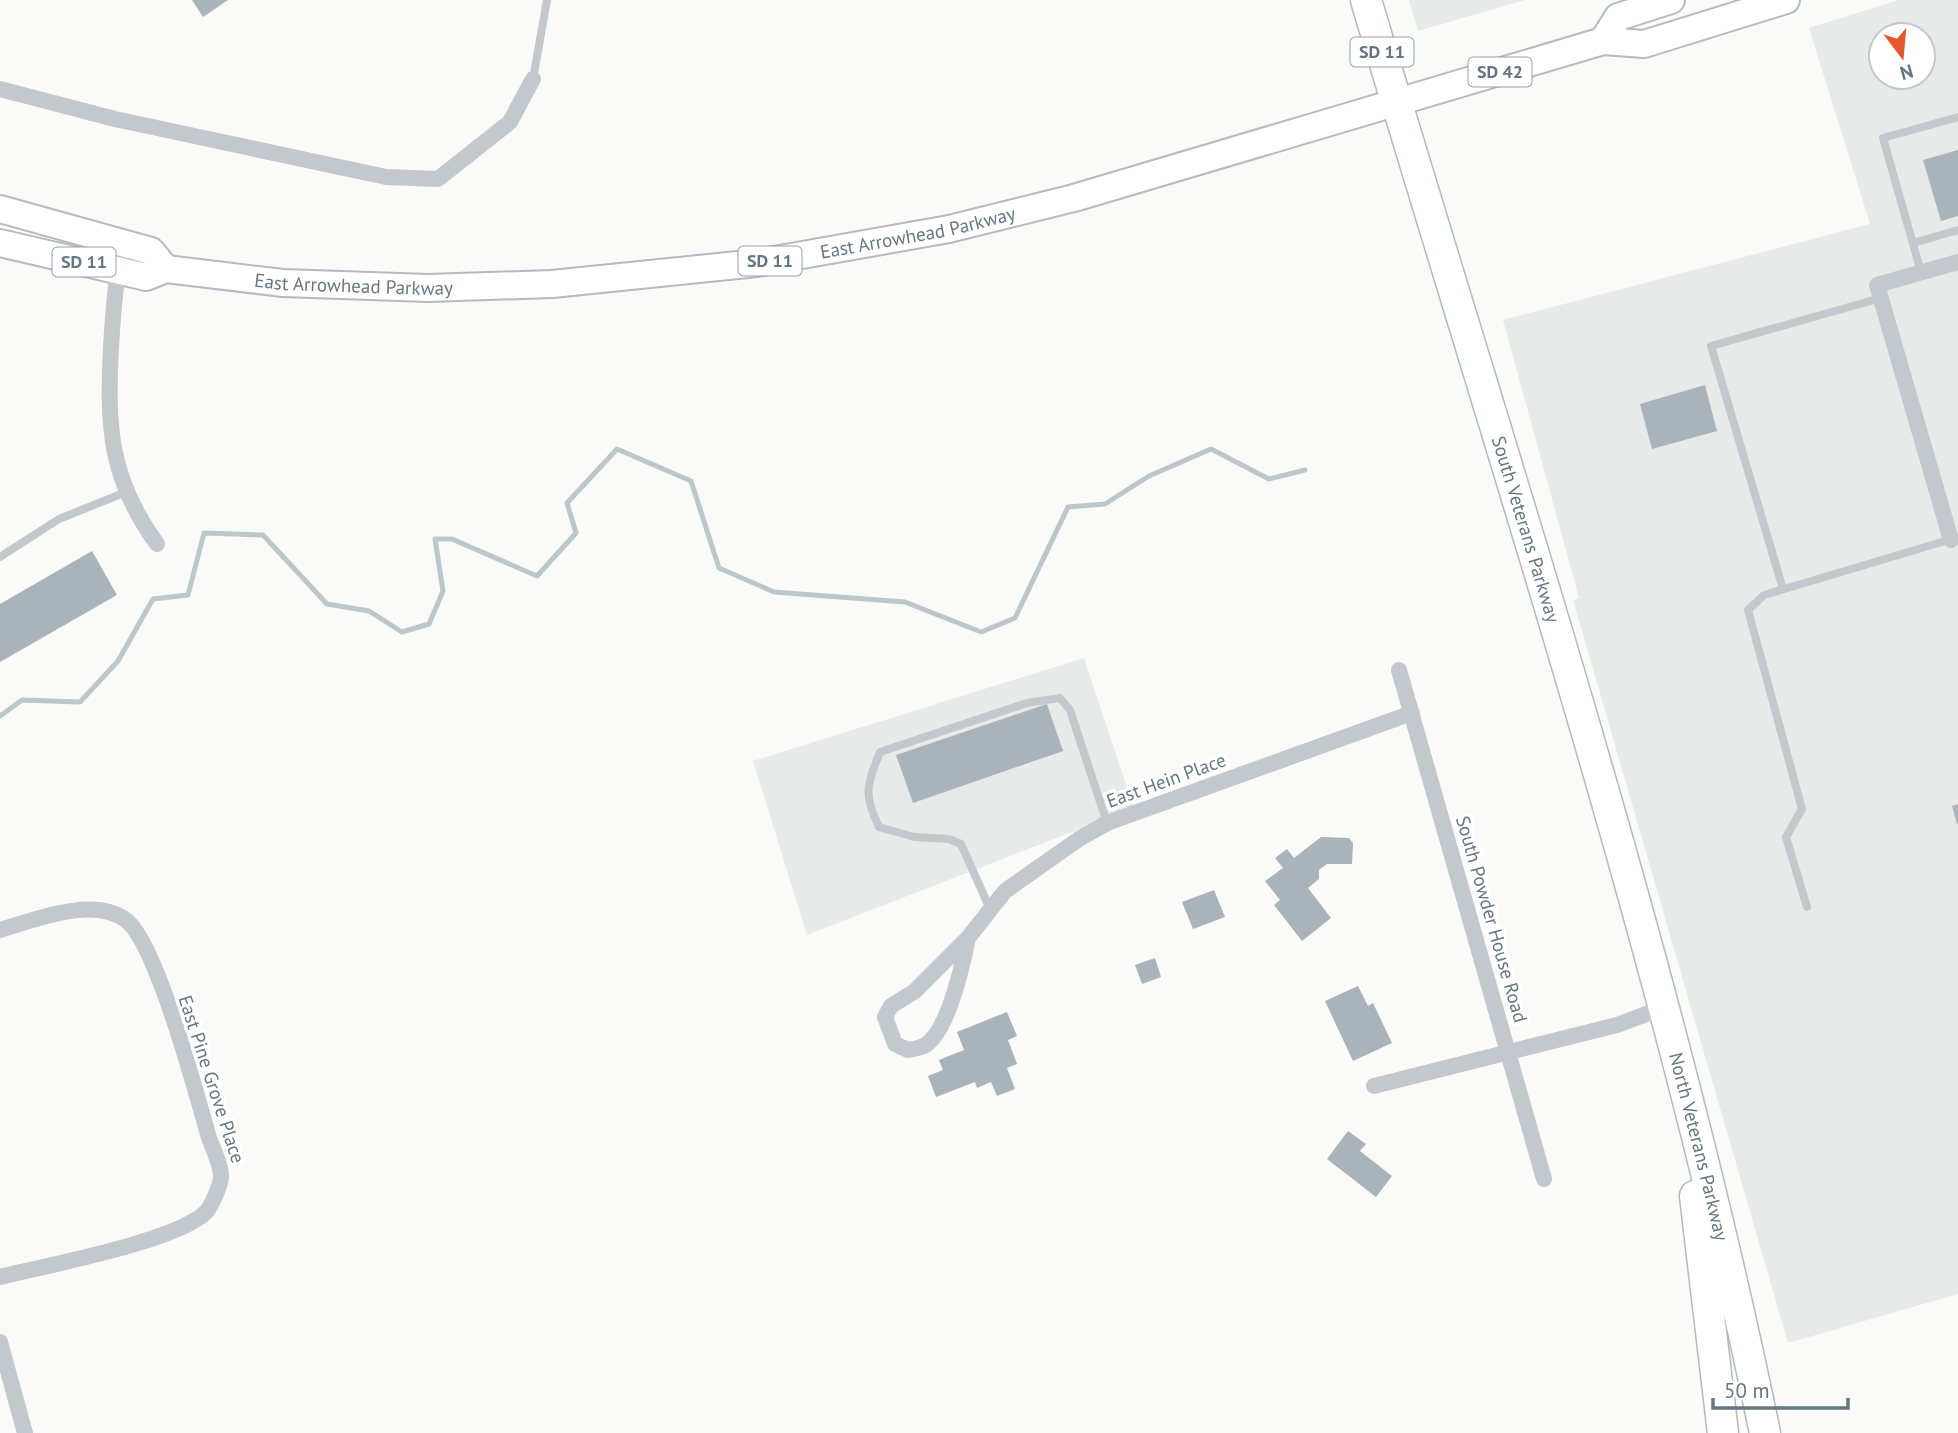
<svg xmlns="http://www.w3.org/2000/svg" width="1958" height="1433" viewBox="0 0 1958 1433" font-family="'PT Sans',sans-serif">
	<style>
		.built { fill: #e8e9e9; fill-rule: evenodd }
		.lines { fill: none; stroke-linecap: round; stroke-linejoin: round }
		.stream { stroke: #bbc7cb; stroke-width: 5 }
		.building { fill: #aab3b9 }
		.primary-casing { stroke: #b5babe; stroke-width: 30 }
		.highway-casing { stroke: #b4b9bd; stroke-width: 33 }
		.lane { stroke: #c3c8cc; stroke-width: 8 }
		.street { stroke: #c3c8cc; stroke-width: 16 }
		.primary { stroke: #fff; stroke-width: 26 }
		.highway { stroke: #fff; stroke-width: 30 }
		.labels { text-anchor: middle; stroke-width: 7; stroke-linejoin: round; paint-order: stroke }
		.shield { fill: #fff; stroke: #939fa8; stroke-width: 2 }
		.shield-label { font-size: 18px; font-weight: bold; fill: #657683 }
		.street-label { font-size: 19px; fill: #657683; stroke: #fff }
	</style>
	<rect width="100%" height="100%" fill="#fafaf8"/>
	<g class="built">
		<path d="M1409 0H1525L1418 31Z"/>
		<path d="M1899 0H1958V1294L1788 1343 1573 600 1579 598 1503 320 1870 224 1809 28ZM1881 35H1923V77H1881Z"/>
		<path d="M1084 658 1134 808 807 935 753 761Z"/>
	</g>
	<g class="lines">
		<path class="stream" d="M0 716 22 700 80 702 118 661 153 599 188 595 204 533 263 535 327 604 369 611 402 632 429 624 443 591 435 539H452L537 576 576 533 567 503 617 449 691 481 719 568 774 592 905 602 981 632 1015 618 1068 507 1105 504 1149 476 1211 449 1269 479 1305 470"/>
	</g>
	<g class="building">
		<path d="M192 0H228L203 17Z"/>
		<path d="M1958 150V216L1941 221 1923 160Z"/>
		<path d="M1705 385 1717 431 1652 449 1640 404Z"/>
		<path d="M92 551 117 595 0 662V604Z"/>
		<path d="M1047 704 1063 751 913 803 896 755Z"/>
		<path d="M1958 804V824H1957L1952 806Z"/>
		<path d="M1321 837 1349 838 1353 843 1352 864H1327L1319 870V879L1308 888 1331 918 1302 941 1274 905 1280 900 1265 881 1283 868 1275 858 1287 849 1294 858Z"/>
		<path d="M1214 890 1225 917 1193 929 1182 902Z"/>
		<path d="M1155 958 1161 977 1142 984 1135 965Z"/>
		<path d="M1358 986 1368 1006 1373 1003 1392 1043 1353 1061 1325 1001Z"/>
		<path d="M1007 1012 1017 1036 1008 1040 1017 1064 1007 1068 1015 1089 997 1096 991 1082 977 1088 975 1082 936 1097 928 1076 943 1070 939 1060 964 1050 957 1032Z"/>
		<path d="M1348 1131 1366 1144 1360 1151 1392 1176 1376 1197 1327 1159Z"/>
	</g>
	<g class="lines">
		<defs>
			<g id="primary">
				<path d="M1603 41 1618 17 1671 0"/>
				<path d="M0 209 151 251 166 269"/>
				<path id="s1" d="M0 243 146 277 166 269 283 283 428 288 552 284 757 263 949 229 1074 198 1603 41 1644 44 1786 0"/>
			</g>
			<g id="highway">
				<path id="s2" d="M1366 0C1507 476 1665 946 1765 1433"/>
				<path d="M1695 1196 1723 1433"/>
			</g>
		</defs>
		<use href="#primary" class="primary-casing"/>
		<use href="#highway" class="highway-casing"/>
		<g class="lane">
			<path d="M533 79 547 0"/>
			<path d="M1913 243 1958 230"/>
			<path d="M1921 272 1883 138 1958 117"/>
			<path d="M0 557 59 519 126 492"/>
			<path d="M1783 589 1711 346 1881 298"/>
			<path d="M1807 907 1786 837 1802 809 1748 610 1764 595 1952 539"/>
			<path d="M990 909 961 844 949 839 914 837 879 827C863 794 867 785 880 752L1027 703 1060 698 1070 710 1107 823"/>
		</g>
		<g class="street">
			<path d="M0 89 115 119 386 177 438 179 510 122 533 79"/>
			<path d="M120 262C114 290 113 318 111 347 107 426 109 478 157 544"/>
			<path d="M1951 540 1877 285 1958 262"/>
			<path d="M1399 670 1544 1179"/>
			<path d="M0 930C34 920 95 895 127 921 157 945 197 1096 209 1138 213 1149 222 1167 221 1178 220 1186 211 1207 206 1212 178 1241 44 1266 0 1277"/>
			<path d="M968 938C963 963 948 1033 924 1046 920 1048 913 1049 908 1050L895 1044 885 1017 891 1006 915 991 968 938 1005 891 1079 839 1107 823 1412 713"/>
			<path d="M1374 1086 1617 1025 1665 1007"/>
			<path d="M0 1342 25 1433"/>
		</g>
		<use href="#primary" class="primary"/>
		<use href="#highway" class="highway"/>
	</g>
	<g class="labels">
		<g class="shield">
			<rect x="1350.5" y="37.5" width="63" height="29" rx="5"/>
			<rect x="1468.5" y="57.5" width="63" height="29" rx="5"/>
			<rect x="738.5" y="246.5" width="63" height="29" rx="5"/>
			<rect x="52.5" y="247.5" width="63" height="29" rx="5"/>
		</g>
		<g class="shield-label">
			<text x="1382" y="58">SD 11</text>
			<text x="1500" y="78">SD 42</text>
			<text x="770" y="267">SD 11</text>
			<text x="84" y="268">SD 11</text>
		</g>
		<g class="street-label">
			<text dy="7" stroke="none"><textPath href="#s1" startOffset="928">East Arrowhead Parkway</textPath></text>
			<text dy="7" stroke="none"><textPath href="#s1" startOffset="360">East Arrowhead Parkway</textPath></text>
			<text dy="7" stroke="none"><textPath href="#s2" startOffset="553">South Veterans Parkway</textPath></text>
			<text transform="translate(1166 780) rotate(-20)" y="7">East Hein Place</text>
			<text transform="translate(1492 919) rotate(74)" y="7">South Powder House Road</text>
			<text transform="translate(212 1079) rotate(72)" y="7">East Pine Grove Place</text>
			<text dy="7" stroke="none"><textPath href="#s2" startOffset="1194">North Veterans Parkway</textPath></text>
		</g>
	</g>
	<g transform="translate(1902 56) rotate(164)"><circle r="33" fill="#ffffff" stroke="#c1c8cd" stroke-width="2"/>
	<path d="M0-5L12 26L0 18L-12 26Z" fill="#e4572e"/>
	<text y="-10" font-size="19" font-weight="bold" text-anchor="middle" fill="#657683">N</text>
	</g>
	<path d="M1713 1398v10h135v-10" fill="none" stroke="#657683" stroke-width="3.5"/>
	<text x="1724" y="1398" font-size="21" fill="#657683" stroke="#ffffff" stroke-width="5" paint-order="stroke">50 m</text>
</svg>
